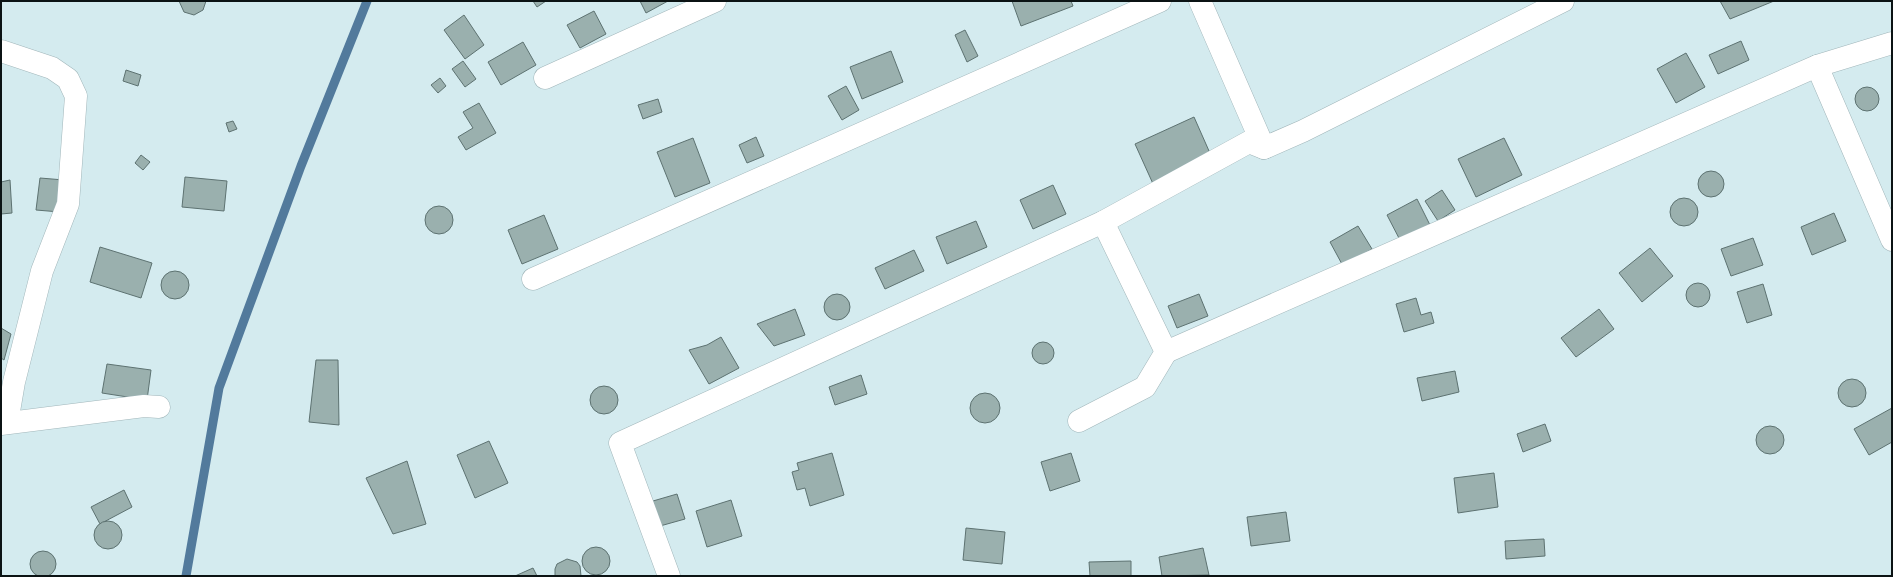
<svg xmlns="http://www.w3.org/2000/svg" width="1893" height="577" viewBox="0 0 1893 577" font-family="'PT Serif',serif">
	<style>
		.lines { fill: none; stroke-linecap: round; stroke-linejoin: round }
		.stream { stroke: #527a9c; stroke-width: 9 }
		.building { fill: #9ab0ae; stroke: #5d7271 }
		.street-casing { stroke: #a1b6ba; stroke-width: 23 }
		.street { stroke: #fff; stroke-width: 22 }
	</style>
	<rect width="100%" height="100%" fill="#d4ebef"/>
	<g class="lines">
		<path class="stream" d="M186 576 219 388 301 166 367 1"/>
	</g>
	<g class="building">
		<path d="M179 1H206L203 10 194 15 184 12Z"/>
		<path d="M533 1H546L537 7Z"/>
		<path d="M640 1H668L646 13Z"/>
		<path d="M1012 1H1071L1073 6 1021 26Z"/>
		<path d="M1720 1H1774L1730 19Z"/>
		<path d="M594 11 606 34 580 48 567 25Z"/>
		<path d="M464 15 484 45 465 59 444 30Z"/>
		<path d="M965 30 978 56 967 62 955 35Z"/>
		<path d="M1741 41 1749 60 1718 74 1709 55Z"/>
		<path d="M523 42 536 65 501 85 488 62Z"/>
		<path d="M891 51 903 82 862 99 850 67Z"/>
		<path d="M1686 53 1705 87 1676 103 1657 69Z"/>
		<path d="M463 61 476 79 465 87 452 69Z"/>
		<path d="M126 70 141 75 138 86 123 81Z"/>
		<path d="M440 78 446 86 438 93 431 85Z"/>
		<path d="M846 86 859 110 842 120 828 96Z"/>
		<circle cx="1867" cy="99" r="12"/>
		<path d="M658 99 662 112 643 119 638 105Z"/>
		<path d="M479 103 496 133 466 150 458 137 473 128 463 112Z"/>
		<path d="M1194 117 1213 160 1154 186 1135 144Z"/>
		<path d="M233 121 237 129 229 132 226 123Z"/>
		<path d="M756 137 764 156 747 163 739 145Z"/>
		<path d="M693 138 710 183 675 197 657 152Z"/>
		<path d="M1504 138 1522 175 1476 197 1458 159Z"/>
		<path d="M141 155 150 162 143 170 135 163Z"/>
		<circle cx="1711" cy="184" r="13"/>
		<path d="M185 177 227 181 224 211 182 207Z"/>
		<path d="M40 178 64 180 60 212 36 210Z"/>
		<path d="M10 180 12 213 1 214V182Z"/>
		<path d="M1053 185 1066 214 1033 229 1020 200Z"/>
		<path d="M1442 190 1455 210 1438 221 1425 201Z"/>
		<circle cx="1684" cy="212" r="14"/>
		<path d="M1417 199 1431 227 1401 242 1387 215Z"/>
		<circle cx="439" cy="220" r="14"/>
		<path d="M1834 213 1846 241 1812 255 1801 227Z"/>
		<path d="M544 215 558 249 522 264 508 230Z"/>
		<path d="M976 221 987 247 947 264 936 237Z"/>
		<path d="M1358 226 1372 249 1343 266 1330 242Z"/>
		<path d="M1753 238 1763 265 1731 276 1721 249Z"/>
		<path d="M100 247 152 263 141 298 90 282Z"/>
		<path d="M1650 248 1673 276 1642 302 1619 273Z"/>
		<path d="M914 250 924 271 885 289 875 268Z"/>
		<circle cx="175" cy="285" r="14"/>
		<circle cx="1698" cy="295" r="12"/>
		<path d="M1763 284 1772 315 1747 323 1737 292Z"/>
		<circle cx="837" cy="307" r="13"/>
		<path d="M1199 294 1208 316 1177 328 1168 306Z"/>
		<path d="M1416 298 1421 315 1431 312 1434 323 1404 332 1396 304Z"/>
		<path d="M795 309 805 335 774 346 757 324Z"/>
		<path d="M1599 309 1614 329 1576 357 1561 338Z"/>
		<path d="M1 328 11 334 4 360 1 358Z"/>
		<path d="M721 337 739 368 709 384 689 350 707 345Z"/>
		<circle cx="1043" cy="353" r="11"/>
		<path d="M316 360H338L339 425 309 422Z"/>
		<path d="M107 364 151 370 147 400 102 393Z"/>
		<path d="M1455 371 1459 392 1422 401 1417 378Z"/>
		<path d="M861 375 867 394 835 405 829 387Z"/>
		<circle cx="1852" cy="393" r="14"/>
		<circle cx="604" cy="400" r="14"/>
		<circle cx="985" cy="408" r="15"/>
		<path d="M1892 408V442L1869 455 1854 429Z"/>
		<path d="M1545 424 1551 441 1523 452 1517 434Z"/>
		<circle cx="1770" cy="440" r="14"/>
		<path d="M489 441 508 483 475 498 457 455Z"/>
		<path d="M832 453 844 495 810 506 805 488 797 490 792 472 799 470 797 463Z"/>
		<path d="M1071 453 1080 481 1050 491 1041 462Z"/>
		<path d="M407 461 426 524 393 534 366 478Z"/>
		<path d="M1494 473 1498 507 1458 513 1454 478Z"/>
		<path d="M124 490 132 507 100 524 91 507Z"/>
		<path d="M677 494 685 519 660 526 653 501Z"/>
		<path d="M731 500 742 536 707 547 696 511Z"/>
		<path d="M1286 512 1290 541 1251 546 1247 517Z"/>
		<circle cx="108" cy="535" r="14"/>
		<path d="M966 528 1005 532 1002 564 963 560Z"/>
		<path d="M1544 539 1545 556 1506 559 1505 541Z"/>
		<circle cx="596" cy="561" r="14"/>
		<path d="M1203 548 1209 575 1162 576 1159 557Z"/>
		<circle cx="43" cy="564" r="13"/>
		<path d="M567 559 577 562 580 566 581 576H555V569L557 564Z"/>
		<path d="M1131 561V576H1090L1089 562Z"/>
		<path d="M533 568 537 576H515Z"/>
	</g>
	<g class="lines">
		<defs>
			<g id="street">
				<path d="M1200 1 1264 148"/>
				<path d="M1 51 52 68 68 79 76 96 68 204 42 271 14 382 7 423"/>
				<path d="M1817 66 1892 240"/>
				<path d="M545 78 715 1"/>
				<path d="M533 279 1160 1"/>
				<path d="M1166 352 1817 66 1892 43"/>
				<path d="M1079 421 1145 387 1166 352 1103 222"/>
				<path d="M1 424 144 406 159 407"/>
				<path d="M669 576 620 443 1103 222 1249 142 1264 148 1303 131 1563 1"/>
			</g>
		</defs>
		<use href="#street" class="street-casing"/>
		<use href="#street" class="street"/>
	</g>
	<rect width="1893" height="577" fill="none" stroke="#0b1314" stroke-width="4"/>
</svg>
